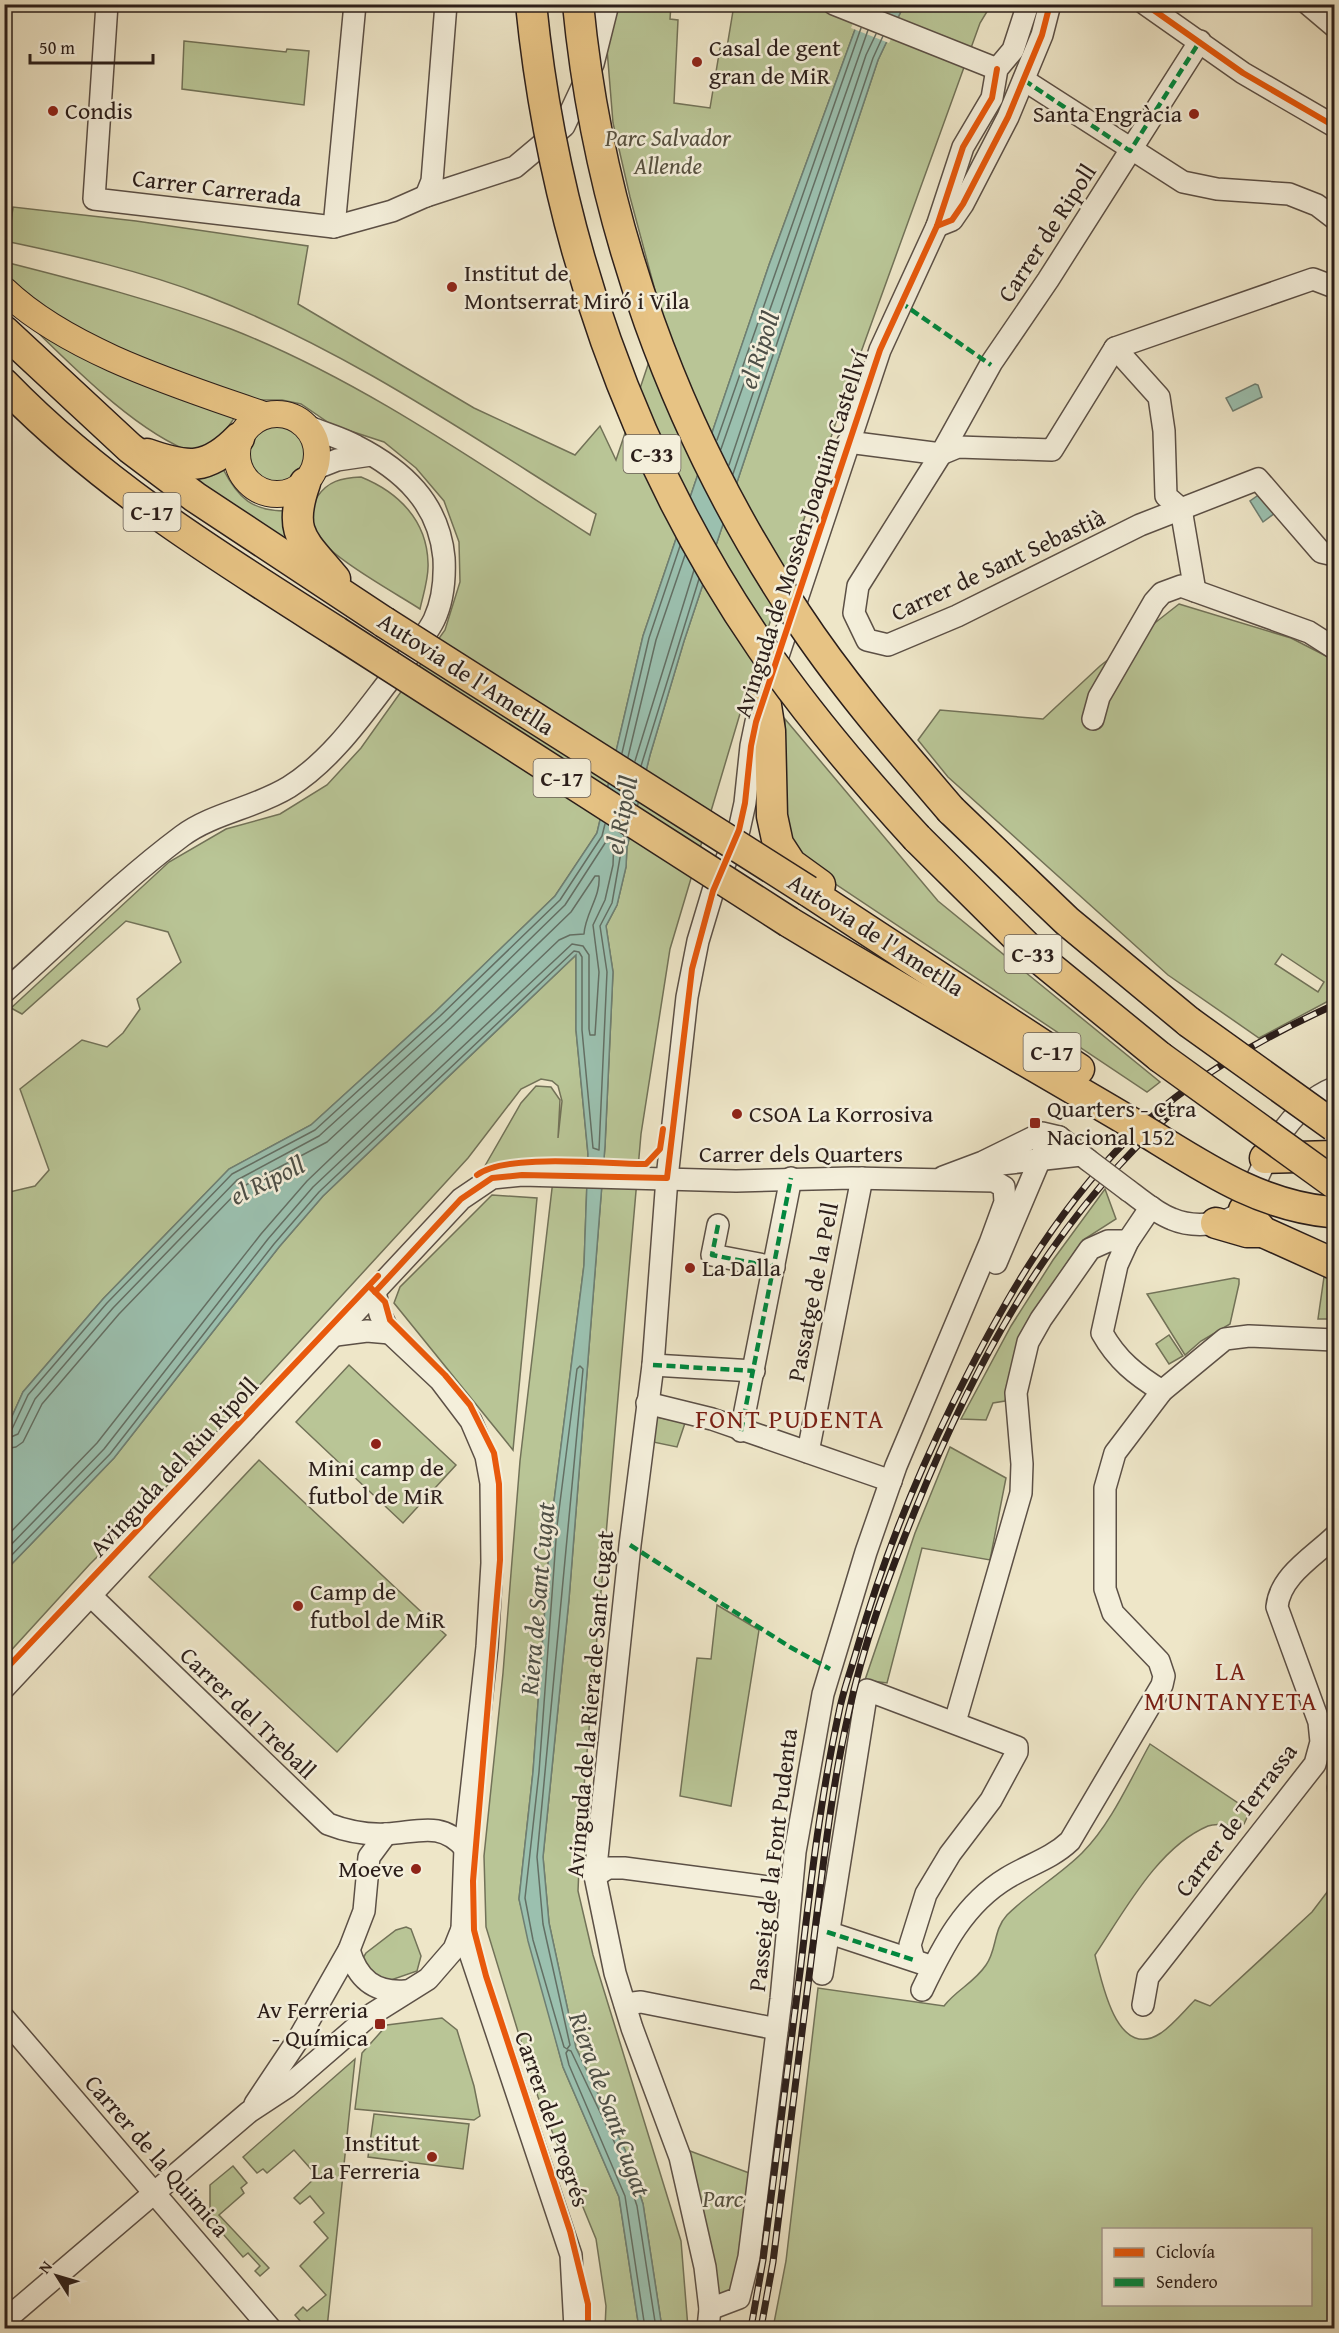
<svg xmlns="http://www.w3.org/2000/svg" width="1339" height="2333" viewBox="0 0 1339 2333" font-family="'Gentium Book Plus',serif">
	<style>
		.green { fill: #b9c596; stroke: #727258; stroke-width: 1.5; fill-rule: evenodd }
		.water { fill: #9bc0af; stroke: #6e7f73; stroke-width: 1.5 }
		.pier { fill: #eee6c8 }
		.lines { fill: none; stroke-linecap: round; stroke-linejoin: round }
		.shore { stroke: #636f64; stroke-width: 1.5 }
		.minor-casing { stroke: #5c5046; stroke-width: 24 }
		.major-casing { stroke: #2b1e1a; stroke-width: 28 }
		.highway-casing { stroke: #2b1e1a; stroke-width: 33 }
		.minor { stroke: #f4efdb; stroke-width: 21 }
		.major { stroke: #e7c384; stroke-width: 26 }
		.highway { stroke: #e7c384; stroke-width: 30 }
		.rail-casing { stroke: #2b1e1a; stroke-width: 7 }
		.rail { stroke: #f4efdb; stroke-width: 4.5; stroke-dasharray: 14; stroke-linecap: butt }
		.minor-bridge-casing { stroke: #5c5046; stroke-width: 24; stroke-linecap: butt }
		.highway-bridge-casing { stroke: #2b1e1a; stroke-width: 33; stroke-linecap: butt }
		.minor-bridge { stroke: #f4efdb; stroke-width: 21 }
		.highway-bridge { stroke: #e7c384; stroke-width: 30 }
		.quiet { stroke: #00873e; stroke-width: 4.5; stroke-dasharray: 9 4.5; stroke-linecap: butt }
		.cycleway-casing { stroke: #f4efdb; stroke-width: 10 }
		.cycleway { stroke: #e8590c; stroke-width: 6 }
		.poi-dot { fill: #8f2418; stroke: #f4efdb; stroke-width: 2 }
		.labels { text-anchor: middle; stroke-width: 5; stroke-linejoin: round; paint-order: stroke }
		.shield { fill: #f4efdb; stroke: #675d54; stroke-width: 1.5 }
		.shield-label { font-size: 22px; font-weight: bold; fill: #2b1e1a }
		.poi-label { font-size: 24px; fill: #2b1e1a; stroke: #f4efdb; text-anchor: start }
		.park-label { font-size: 24px; font-style: italic; fill: #56503f; stroke: #f4efdb }
		.street-label { font-size: 24px; fill: #2b1e1a; stroke: #f4efdb }
		.water-label { font-size: 26px; font-style: italic; fill: #4d4f47; stroke: #f4efdb }
		.neighbourhood-label { font-size: 26px; letter-spacing: 1.5px; fill: #7a1f14; stroke: #f4efdb }
	</style>
	<rect width="100%" height="100%" fill="#eee6c8"/>
	<filter id="stains"><feTurbulence type="fractalNoise" baseFrequency=".00333" numOctaves="4"/><feColorMatrix values="0 0 0 0 .2 0 0 0 0 .09 0 0 0 0 .02 0 0 0 .5 -.17"/></filter>
	<radialGradient id="worn" r=".72"><stop offset=".6" stop-color="#630" stop-opacity="0"/><stop offset="1" stop-color="#630" stop-opacity=".3"/></radialGradient>
	<g class="green">
		<path d="M766 4 864 5 769 265 643 636 597 833 555 896 435 1012 311 1125 229 1169 103 1299 23 1392 5 1432V1193L35 1186 49 1170 20 1089 82 1040 107 1047 123 1033 140 1009 137 999 181 962 168 932 126 921 22 1014 11 1008 169 862 226 829 280 814 327 785 361 748 445 630 460 582 459 542 444 501 416 468 384 442 332 425 301 404 282 400H259L219 392 103 342 50 313 5 280V262C80 281 158 301 231 329 359 379 475 461 590 535L596 514C469 435 347 350 207 296 142 271 72 255 5 241V222L11 223 13 207 136 221 308 246 298 304 474 408 575 455 600 426 616 460 663 320 630 197 613 123 607 49 611 5H671L670 19 678 20 674 103 710 108 720 48 727 47 734 5Z"/>
		<path d="M904 5H991L980 23 839 413 742 707 670 949 641 1134 581 1821 578 1891 593 1955 681 2241 688 2328H662L643 2204 626 2152 576 2048 549 1923 543 1857 569 1599 605 1146 613 972 606 926 617 905 626 867 627 847 650 755 684 641 878 60Z"/>
		<path d="M184 41 286 52 287 49 309 51 304 105 182 89Z"/>
		<path d="M28 323C96 359 161 396 235 417L221 437 194 453C137 433 72 366 28 323Z"/>
		<circle cx="277" cy="454" r="32"/>
		<path d="M223 469C238 498 252 511 286 511L294 547 190 475Z"/>
		<path d="M361 477C398 492 427 520 428 563 429 578 423 595 420 609 394 592 323 554 312 528 308 520 312 504 317 497 328 481 341 478 361 477Z"/>
		<path d="M1179 604 1291 638 1334 660V998L1259 1038 1168 975 948 777 918 740 940 710 1043 719 1100 666ZM1282 954 1324 982 1318 992 1275 964Z"/>
		<path d="M785 719 938 901 1160 1082 1147 1092 789 853 783 809Z"/>
		<path d="M576 955V1030L588 1154 584 1265 551 1525 533 1772 519 1899 563 2067 619 2197 639 2328H605L606 2306 596 2239 538 2097 486 1927 484 1856 503 1673 520 1461 555 1163 482 1171 521 1103 536 1086 551 1087 560 1100 558 1138 562 1101 558 1086 552 1081 541 1079 521 1089 468 1158 153 1501 90 1564 5 1657V1571L114 1458 279 1247 323 1196Z"/>
		<path d="M1105 1189 1116 1219 1083 1240 1034 1311 1005 1401 993 1403 986 1420 961 1419 1011 1326 1053 1260Z"/>
		<path d="M492 1195 537 1198 513 1450 394 1303 400 1287Z"/>
		<path d="M1324 1277 1334 1280V1319H1318Z"/>
		<path d="M1234 1278 1239 1279V1284L1230 1324 1201 1341 1185 1355 1147 1294Z"/>
		<path d="M1169 1335 1183 1356 1169 1364 1156 1344Z"/>
		<path d="M349 1365 456 1465 403 1523 296 1422Z"/>
		<path d="M657 1417 685 1423 677 1447 653 1442Z"/>
		<path d="M950 1447 1006 1478 990 1560 922 1548 887 1683 865 1680 915 1533Z"/>
		<path d="M259 1460 446 1635 337 1752 149 1577Z"/>
		<path d="M717 1605 759 1630 731 1806 680 1796 697 1658 711 1659Z"/>
		<path d="M1150 1744 1250 1811 1244 1824C1232 1829 1220 1821 1208 1826 1158 1847 1124 1912 1095 1955 1102 1983 1117 2062 1161 2033 1174 2024 1184 2011 1195 2000L1210 2006 1312 1912 1334 1883V2328H773L786 2261 818 1988 944 2006C956 1990 974 1983 986 1965 997 1950 993 1930 1007 1915 1030 1892 1059 1876 1082 1853 1111 1824 1130 1780 1150 1744ZM1104 2230H1310V2304H1104Z"/>
		<path d="M1334 1769V1803C1323 1792 1327 1781 1334 1769Z"/>
		<path d="M406 1927 411 1929 421 1956 417 1971 391 1980 372 1975 363 1958 366 1953 396 1930Z"/>
		<path d="M442 2018 457 2030 474 2086 480 2116 474 2120 355 2109 362 2053 387 2025Z"/>
		<path d="M355 2059 327 2328H306L295 2315 303 2307 307 2311 326 2295 300 2266 328 2238 314 2222 324 2213 310 2196 300 2204 294 2198 317 2176 294 2150 267 2173 263 2169 257 2173 243 2157Z"/>
		<path d="M374 2114 469 2124 463 2169 368 2157Z"/>
		<path d="M690 2151 760 2177 739 2298 710 2309 680 2157Z"/>
		<path d="M233 2166 247 2183 241 2188 244 2193 219 2215 269 2268 260 2276 255 2271 260 2266 248 2253 243 2257 210 2219V2185Z"/>
	</g>
	<g class="water">
		<path d="M864 5H904L878 60 684 641 650 755 627 847 626 867 617 905 606 926 613 972 605 1146 569 1599 543 1857 549 1923 576 2048 626 2152 643 2204 662 2328H639L619 2197 563 2067 528 1941 519 1899 533 1772 551 1525 584 1265 588 1154 576 1030V955L323 1196 279 1247 114 1458 5 1571V1432L23 1392 103 1299 229 1169 311 1125 435 1012 555 896 597 833 643 636 769 265Z"/>
		<path d="M1255 384 1258 385 1262 397 1233 411 1226 398Z"/>
		<path d="M1260 494 1275 513 1263 522 1250 501Z"/>
	</g>
	<g class="pier">
		<path d="M860 5 900 21 889 43 851 28Z"/>
		<path d="M585 1161H607L605 1188H584Z"/>
	</g>
	<g class="lines">
		<g class="shore">
			<path d="M717 440 861 28"/>
			<path d="M721 449 868 30"/>
			<path d="M729 465 866 55 876 34"/>
			<path d="M733 474 873 58 883 36"/>
			<path d="M622 753 649 638 680 546"/>
			<path d="M628 757 656 640 685 555"/>
			<path d="M635 761 694 570"/>
			<path d="M641 766 699 579"/>
			<path d="M580 1366 583 1369 537 1857 543 1924 570 2045 567 2049 564 2047 533 1940 525 1898 539 1772 557 1526 577 1369Z"/>
			<path d="M4 1433 12 1429 28 1395 107 1303 232 1174 315 1130 440 1016 560 900 602 836 605 824"/>
			<path d="M4 1440 18 1434 35 1399 113 1308 237 1180 319 1136 445 1022 565 905 609 837H614L613 865 605 900 593 925 599 972 595 1035H590L589 1029V955L583 946 572 944 313 1187 268 1239 104 1449 4 1552"/>
			<path d="M4 1449 16 1447 23 1442 42 1404 119 1314 242 1187 327 1142 451 1028 571 912 595 876H599C601 896 585 914 584 934L570 935 559 940 307 1181 261 1234 97 1443 4 1539"/>
			<path d="M4 1563 110 1454 274 1244 319 1192 574 951 579 952 582 957V1030L593 1148 599 1150 607 972 600 926 612 903 624 835"/>
			<path d="M645 2328 625 2196 569 2065 566 2053 568 2050 571 2051 620 2154 637 2206 656 2328"/>
		</g>
		<defs>
			<g id="minor">
				<path d="M107 4 94 199 334 227 392 211 426 196 515 167 564 126 593 64 608 4"/>
				<path d="M834 4 997 69"/>
				<path d="M1145 4 1243 73 1334 126"/>
				<path d="M1308 4 1334 26"/>
				<path d="M1200 41 1048 280 992 362 941 454 858 586 854 613 867 640 888 645 957 616 1140 525 1258 479 1321 552 1334 555"/>
				<path d="M1024 80 1183 182 1217 189 1289 194 1317 205 1334 218"/>
				<path d="M426 196 432 181 446 4"/>
				<path d="M937 226 952 220 963 204 1008 117 1042 35 1050 4"/>
				<path d="M334 227 355 4"/>
				<path d="M1115 348 1159 397 1164 431 1166 496 1181 509"/>
				<path d="M848 442 941 454 958 447 1052 450 1115 348 1313 279 1334 287"/>
				<path d="M314 469 337 460 371 455"/>
				<path d="M1181 509 1195 591"/>
				<path d="M1093 719 1099 697 1154 602 1162 593 1181 586 1309 632 1334 648"/>
				<path d="M4 992C63 940 119 883 182 836 213 813 255 808 289 787 330 761 359 720 388 682 402 662 423 642 434 620 443 601 445 578 444 558 439 503 403 470 356 446 340 437 322 433 305 425"/>
				<path d="M992 1165 1081 1155"/>
				<path d="M943 1177 983 1162 1042 1133 1059 1137 1088 1160"/>
				<path d="M1129 1191C1143 1201 1156 1213 1172 1219 1193 1228 1227 1226 1244 1210 1263 1163 1285 1108 1334 1088"/>
				<path d="M1151 1207 1128 1241 1117 1265 1102 1333C1117 1360 1136 1375 1162 1391"/>
				<path d="M718 1225 712 1255 774 1267"/>
				<path d="M996 1263 1046 1145 1059 1137"/>
				<path d="M336 1335 367 1331 390 1333"/>
				<path d="M653 1365 754 1371"/>
				<path d="M647 1403 712 1419 891 1481"/>
				<path d="M741 1431 791 1178"/>
				<path d="M808 1452 862 1178"/>
				<path d="M91 1596 328 1824C346 1831 368 1835 387 1834 419 1832 441 1821 465 1848"/>
				<path d="M4 1688 461 1199 492 1178 522 1175 736 1181 852 1178 994 1181 1004 1187 1005 1202 990 1243 896 1466 866 1552 823 1694 795 1852 781 1999 749 2257 739 2298 710 2309"/>
				<path d="M955 1722 1021 1493 1022 1464 1016 1393 1028 1342 1041 1319 1090 1249 1108 1241H1128"/>
				<path d="M595 1876 608 1868H624L791 1890"/>
				<path d="M462 1929 571 2255 575 2328"/>
				<path d="M827 1932 924 1964"/>
				<path d="M349 1950C358 1980 375 1993 405 1991"/>
				<path d="M822 1974 867 1690 1017 1747V1752L991 1800 950 1854 926 1894 910 1945 914 1960"/>
				<path d="M922 1990C943 1946 964 1904 1007 1878 1028 1865 1051 1859 1070 1841L1162 1685 1164 1676 1159 1661 1113 1613 1105 1589V1488L1115 1453 1162 1391 1225 1339 1249 1336 1334 1340"/>
				<path d="M625 2004 641 2002 777 2029"/>
				<path d="M1143 2005 1148 1977 1315 1764 1321 1742 1319 1722 1277 1607C1280 1576 1313 1557 1334 1537"/>
				<path d="M4 2018 270 2328"/>
				<path d="M255 2104 299 2038 349 1950 364 1911 369 1857 386 1834"/>
				<path d="M4 2321 249 2112 287 2087 369 2016 428 1979 454 1949 462 1929 465 1848 487 1647 492 1563 491 1483 486 1456 471 1421 440 1380 390 1333 380 1314 375 1292"/>
				<path d="M708 2328 710 2309 705 2267 680 2157 632 2028 615 1973 595 1876 630 1545 653 1365 667 1178 687 997 698 941 713 891 739 830 745 803 751 746 756 722 880 350 937 226 963 147 992 98 997 69 1013 50 1028 4"/>
			</g>
			<g id="major">
				<path d="M4 290C69 352 181 386 264 415"/>
				<circle cx="277" cy="454" r="40"/>
			</g>
			<g id="highway">
				<path d="M4 331 130 448 195 497 384 622"/>
				<path d="M4 384C103 486 219 557 337 632"/>
				<path d="M147 454C187 468 207 471 239 438"/>
				<path d="M305 483C287 534 304 541 335 579"/>
				<path d="M765 699 770 731 772 816 778 844 791 864 820 885"/>
				<path d="M951 810 1067 921 1189 1022"/>
				<path d="M917 838 1035 955 1160 1057"/>
				<path d="M808 891 1079 1069"/>
				<path d="M789 922C903 991 1020 1057 1135 1125"/>
				<path d="M1265 1158 1334 1156"/>
				<path d="M1244 1210 1263 1232 1334 1264"/>
				<path d="M1216 1223 1247 1232H1263"/>
			</g>
		</defs>
		<use href="#minor" class="minor-casing"/>
		<use href="#major" class="major-casing"/>
		<use href="#highway" class="highway-casing"/>
		<use href="#minor" class="minor"/>
		<use href="#major" class="major"/>
		<use href="#highway" class="highway"/>
		<defs>
			<g id="rail">
				<path d="M751 2328 763 2260C776 2162 788 2063 801 1964 811 1880 821 1795 839 1712 843 1691 851 1670 857 1649 881 1565 913 1484 952 1405 999 1310 1051 1216 1128 1139 1185 1082 1261 1038 1334 1005"/>
				<path d="M761 2328 773 2262C786 2156 800 2051 813 1945 823 1868 831 1791 848 1716 863 1644 889 1575 916 1508 976 1360 1053 1219 1173 1112"/>
			</g>
		</defs>
		<use href="#rail" class="rail-casing"/>
		<use href="#rail" class="rail"/>
		<defs>
			<path id="minor-bridge" d="M1088 1160 1129 1191"/>
			<g id="highway-bridge">
				<path d="M531 4C554 234 631 458 762 648 809 716 861 777 917 838"/>
				<path d="M578 4C599 222 675 432 796 614 842 684 897 747 951 810"/>
				<path d="M384 622 808 891"/>
				<path d="M337 632 789 922"/>
				<path d="M1189 1022 1334 1126"/>
				<path d="M1160 1057 1334 1183"/>
				<path d="M1135 1125C1198 1163 1255 1205 1330 1212"/>
			</g>
		</defs>
		<use href="#minor-bridge" class="minor-bridge-casing"/>
		<use href="#highway-bridge" class="highway-bridge-casing"/>
		<use href="#minor-bridge" class="minor-bridge"/>
		<use href="#highway-bridge" class="highway-bridge"/>
		<g class="quiet">
			<path d="M1024 80 1130 151 1200 41"/>
			<path d="M900 302 991 365"/>
			<path d="M718 1225 712 1255 774 1267"/>
			<path d="M653 1365 754 1371"/>
			<path d="M741 1431 791 1178"/>
			<path d="M630 1545 790 1647 830 1669"/>
			<path d="M827 1932 914 1960"/>
		</g>
		<defs>
			<g id="cycleway">
				<path d="M1145 4 1243 73 1334 126"/>
				<path d="M937 226 952 220 963 204 1008 117 1042 35 1050 4"/>
				<path d="M477 1175C505 1153 607 1164 646 1164L660 1149 663 1129"/>
				<path d="M369 1286 385 1302 390 1320 445 1375 470 1405 494 1453 499 1484 500 1560 473 1881 474 1930 486 1976 570 2231 588 2304V2328"/>
				<path d="M375 1292 461 1199 492 1178 522 1175 667 1178 692 969 713 891 739 830 745 803 751 746 756 722 880 350 937 226 963 147 992 98 997 69"/>
				<path d="M4 1671 378 1276"/>
			</g>
		</defs>
		<use href="#cycleway" class="cycleway-casing"/>
		<use href="#cycleway" class="cycleway"/>
	</g>
	<g class="poi-dot">
		<circle cx="697" cy="62" r="6"/>
		<circle cx="53" cy="111" r="6"/>
		<circle cx="1194" cy="114" r="6"/>
		<circle cx="452" cy="287" r="6"/>
		<circle cx="737" cy="1114" r="6"/>
		<rect x="1029" y="1117" width="12" height="12" rx="3"/>
		<circle cx="690" cy="1268" r="6"/>
		<circle cx="376" cy="1444" r="6"/>
		<circle cx="298" cy="1606" r="6"/>
		<circle cx="416" cy="1869" r="6"/>
		<rect x="374" y="2018" width="12" height="12" rx="3"/>
		<circle cx="432" cy="2157" r="6"/>
	</g>
	<g class="labels">
		<g class="shield">
			<rect x="623.5" y="435" width="57" height="38" rx="4.5"/>
			<rect x="123.5" y="493" width="57" height="38" rx="4.5"/>
			<rect x="533.5" y="759" width="57" height="38" rx="4.5"/>
			<rect x="1004.5" y="935" width="57" height="38" rx="4.5"/>
			<rect x="1023.5" y="1033" width="57" height="38" rx="4.5"/>
		</g>
		<g class="shield-label">
			<text x="652" y="462">C-33</text>
			<text x="152" y="520">C-17</text>
			<text x="562" y="786">C-17</text>
			<text x="1033" y="962">C-33</text>
			<text x="1052" y="1060">C-17</text>
		</g>
		<g class="poi-label">
			<text x="709" y="56">Casal de gent<tspan x="709" dy="28">gran de MiR</tspan></text>
			<text x="65" y="119">Condis</text>
			<text x="1182" y="122" text-anchor="end">Santa Engràcia</text>
			<text x="464" y="281">Institut de<tspan x="464" dy="28">Montserrat Miró i Vila</tspan></text>
			<text x="1047" y="1117">Quarters - Ctra<tspan x="1047" dy="28">Nacional 152</tspan></text>
			<text x="749" y="1122">CSOA La Korrosiva</text>
			<text x="702" y="1276">La Dalla</text>
			<text x="376" y="1476" text-anchor="middle">Mini camp de<tspan x="376" dy="28">futbol de MiR</tspan></text>
			<text x="310" y="1600">Camp de<tspan x="310" dy="28">futbol de MiR</tspan></text>
			<text x="404" y="1877" text-anchor="end">Moeve</text>
			<text x="368" y="2018" text-anchor="end">Av Ferreria<tspan x="368" dy="28">- Química</tspan></text>
			<text x="420" y="2151" text-anchor="end">Institut<tspan x="420" dy="28">La Ferreria</tspan></text>
		</g>
		<g class="park-label">
			<text x="668" y="146">Parc Salvador<tspan x="668" dy="28">Allende</tspan></text>
			<text x="723" y="2207">Parc</text>
		</g>
		<g class="street-label">
			<text transform="translate(217 188) rotate(7)" y="8">Carrer Carrerada</text>
			<text transform="translate(1047 233) rotate(-57)" y="8">Carrer de Ripoll</text>
			<text transform="translate(801 534) rotate(-72)" y="8">Avinguda de Mossèn Joaquim Castellví</text>
			<text transform="translate(998 565) rotate(-25)" y="8">Carrer de Sant Sebastià</text>
			<text transform="translate(466 674) rotate(33)" y="8">Autovia de l'Ametlla</text>
			<text transform="translate(876 935) rotate(33)" y="8">Autovia de l'Ametlla</text>
			<text x="801" y="1162">Carrer dels Quarters</text>
			<text transform="translate(813 1292) rotate(-79)" y="8">Passatge de la Pell</text>
			<text transform="translate(174 1467) rotate(-47)" y="8">Avinguda del Riu Ripoll</text>
			<text transform="translate(590 1704) rotate(-85)" y="8">Avinguda de la Riera de Sant Cugat</text>
			<text transform="translate(248 1713) rotate(44)" y="8">Carrer del Treball</text>
			<text transform="translate(1236 1820) rotate(-53)" y="8">Carrer de Terrassa</text>
			<text transform="translate(773 1860) rotate(-83)" y="8">Passeig de la Font Pudenta</text>
			<text transform="translate(552 2119) rotate(71)" y="8">Carrer del Progrés</text>
			<text transform="translate(157 2156) rotate(49)" y="8">Carrer de la Quimica</text>
		</g>
		<g class="water-label">
			<text transform="translate(759 350) rotate(-72)" y="9">el Ripoll</text>
			<text transform="translate(621 815) rotate(-79)" y="9">el Ripoll</text>
			<text transform="translate(267 1180) rotate(-26)" y="9">el Ripoll</text>
			<text transform="translate(537 1599) rotate(-85)" y="9">Riera de Sant Cugat</text>
			<text transform="translate(610 2104) rotate(70)" y="9">Riera de Sant Cugat</text>
		</g>
		<g class="neighbourhood-label">
			<text x="790" y="1428">FONT PUDENTA</text>
			<text x="1231" y="1680">LA<tspan x="1231" dy="30">MUNTANYETA</tspan></text>
		</g>
	</g>
	<rect width="1339" height="2333" fill="none" stroke="#eee6c8" stroke-width="24"/>
	<rect x="6" y="6" width="1327" height="2321" fill="none" stroke="#2b1e1a" stroke-width="3"/>
	<rect x="12" y="12" width="1315" height="2309" fill="none" stroke="#2b1e1a" stroke-width="1.5"/>
	<rect x="1102" y="2228" width="210" height="78" fill="#f4efdb" stroke="#a49b8e" stroke-width="1.5"/>
	<rect x="1114" y="2248" width="30" height="9" fill="#e8590c" stroke="#a49b8e" stroke-width="1.5"/>
	<text x="1156" y="2258" font-size="18" fill="#2b1e1a">Ciclovía</text>
	<rect x="1114" y="2278" width="30" height="9" fill="#00873e" stroke="#a49b8e" stroke-width="1.5"/>
	<text x="1156" y="2288" font-size="18" fill="#2b1e1a">Sendero</text>
	<g transform="translate(57 2276) rotate(307)" stroke="#f4efdb" stroke-width="4.5" paint-order="stroke">
	<path d="M0-4.5L10 22L0 15L-10 22Z" fill="#2b1e1a"/>
	<text y="-9" font-size="16" font-weight="bold" text-anchor="middle" fill="#2b1e1a">N</text>
	</g>
	<path d="M30 54v9h123v-9" fill="none" stroke="#2b1e1a" stroke-width="3"/>
	<text x="39" y="54" font-size="18" fill="#2b1e1a" stroke="#f4efdb" stroke-width="4.5" paint-order="stroke">50 m</text>
	<rect width="100%" height="100%" filter="url(#stains)"/>
	<rect width="100%" height="100%" fill="url(#worn)"/>
</svg>
